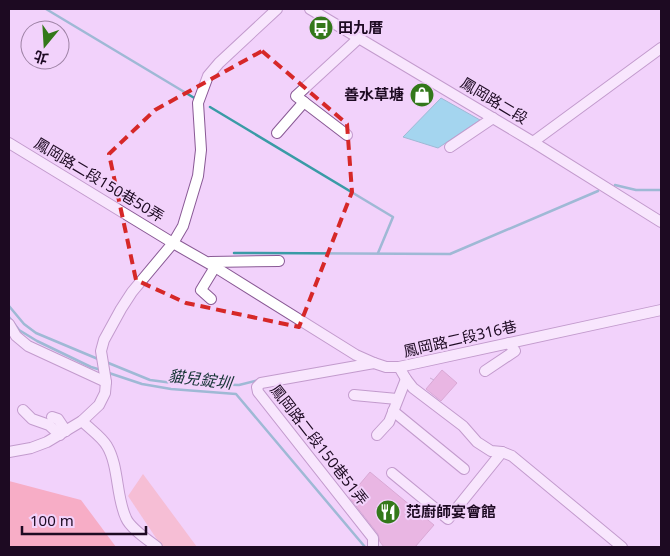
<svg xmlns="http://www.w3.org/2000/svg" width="670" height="556" viewBox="0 0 670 556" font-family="'Noto Sans','Noto Sans TC',sans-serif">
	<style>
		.green { fill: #faa6a6 }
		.forest { fill: #fc8085 }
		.water { fill: #46d9df; stroke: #3a9ba6 }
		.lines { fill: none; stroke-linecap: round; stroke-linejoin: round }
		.stream { stroke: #3a9ba6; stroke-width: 2.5 }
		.building { fill: #dd95c6; stroke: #ba76a5 }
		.minor-casing { stroke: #895995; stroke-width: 12 }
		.path { stroke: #9a7fa1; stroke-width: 1; stroke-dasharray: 5 2.5; stroke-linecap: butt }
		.minor { stroke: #fff; stroke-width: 10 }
		.marked { fill: none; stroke: #d62828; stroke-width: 4; stroke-dasharray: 10 6; stroke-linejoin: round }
		.labels { text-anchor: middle; stroke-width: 4; stroke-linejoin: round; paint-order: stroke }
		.poi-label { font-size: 15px; font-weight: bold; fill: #1d0a22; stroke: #f2d2fb; text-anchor: start }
		.street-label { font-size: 15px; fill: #1d0a22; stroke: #f2d2fb }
		.water-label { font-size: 16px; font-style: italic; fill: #153335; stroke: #f2d2fb }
	</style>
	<rect width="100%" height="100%" fill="#f2d2fb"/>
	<path class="green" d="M143 474 197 547H162L128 496Z"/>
	<path class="forest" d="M9 481 81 500 116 547H9Z"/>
	<path class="water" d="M441 98 480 120 438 148 403 137Z"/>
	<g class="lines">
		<g class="stream">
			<path d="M46 9 196 99"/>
			<path d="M210 107 393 217 378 253"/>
			<path d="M615 185 636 190H661"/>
			<path d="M234 253 450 254 598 191"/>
			<path d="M9 306 24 324 36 333 98 359"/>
			<path d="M9 317 19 330 37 341 91 367 101 370"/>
			<path d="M106 362 150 380 173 383 239 385 259 380"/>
			<path d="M106 372 142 384 171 389 236 394 365 547"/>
		</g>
	</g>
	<g class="building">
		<path d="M442 370 457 383 441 401 426 389Z"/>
		<path d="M370 472 434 525 415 547H384L380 542 378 534 349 497Z"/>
	</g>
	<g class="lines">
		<defs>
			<g id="minor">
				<path d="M310 9 533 142 661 222"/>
				<path d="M277 133 304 102"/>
				<path d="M347 135 296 96 359 38"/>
				<path d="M533 142 661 48"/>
				<path d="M9 143 173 243 215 267 356 355 374 363"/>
				<path d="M450 147 493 118"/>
				<path d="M210 262 279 261"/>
				<path d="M211 299 201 290 215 267"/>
				<path d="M9 324 16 336 28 346 106 382"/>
				<path d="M399 367 406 379 413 388 463 426 477 442 491 451 502 452 512 456 622 547"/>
				<path d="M485 371 515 351 509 343"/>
				<path d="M354 395 397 399"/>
				<path d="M23 410 32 419 49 425 60 435"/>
				<path d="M393 411 464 469"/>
				<path d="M52 417 58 419 66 431"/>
				<path d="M82 421C90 429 102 437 107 446 119 466 116 497 126 518 130 528 148 540 157 547"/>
				<path d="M377 435 389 422 406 379"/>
				<path d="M9 452 31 448 47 442 82 421 99 405 105 393 106 382 101 351 104 340 121 309 132 292 173 243 183 226 198 176 201 150 198 103 208 76 219 63 277 9"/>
				<path d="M392 473 448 519 502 452"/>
				<path d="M373 547V538L258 392 257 387 261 383 374 363 386 367H399L661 310"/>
			</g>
		</defs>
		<use href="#minor" class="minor-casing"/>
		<path class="path" d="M430 378 434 380"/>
		<use href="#minor" class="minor"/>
	</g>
	<path d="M0 0H670V556H0ZM262 51 347 124 352 192 299 327 186 303 136 280 109 154 155 110Z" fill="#f2d2fb" fill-opacity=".55" fill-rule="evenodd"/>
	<path class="marked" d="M262 51 347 124 352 192 299 327 186 303 136 280 109 154 155 110Z"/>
	<defs>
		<symbol id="bus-disc" viewBox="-11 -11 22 22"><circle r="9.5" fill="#33781a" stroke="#f2d2fb"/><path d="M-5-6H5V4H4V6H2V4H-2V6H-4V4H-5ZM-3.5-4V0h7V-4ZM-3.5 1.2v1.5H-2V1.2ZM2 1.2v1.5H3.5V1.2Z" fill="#fff"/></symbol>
		<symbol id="shop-disc" viewBox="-11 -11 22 22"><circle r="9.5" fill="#33781a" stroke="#f2d2fb"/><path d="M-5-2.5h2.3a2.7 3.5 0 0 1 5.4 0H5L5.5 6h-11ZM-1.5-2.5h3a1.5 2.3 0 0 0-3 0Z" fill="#fff"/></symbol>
		<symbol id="restaurant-disc" viewBox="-11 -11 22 22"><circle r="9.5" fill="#33781a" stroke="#f2d2fb"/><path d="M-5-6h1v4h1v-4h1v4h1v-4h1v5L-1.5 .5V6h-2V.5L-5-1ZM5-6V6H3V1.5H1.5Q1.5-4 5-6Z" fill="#fff"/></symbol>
	</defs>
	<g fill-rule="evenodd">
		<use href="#bus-disc" x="307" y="14" width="28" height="28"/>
		<use href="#shop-disc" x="408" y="81" width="28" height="28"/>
		<use href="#restaurant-disc" x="374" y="498" width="28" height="28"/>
	</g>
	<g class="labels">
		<g class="poi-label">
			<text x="338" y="33">田九厝</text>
			<text x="404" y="100" text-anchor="end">善水草塘</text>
			<text x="406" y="517">范廚師宴會館</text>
		</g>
		<g class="street-label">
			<text transform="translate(494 101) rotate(31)" y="5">鳳岡路二段</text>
			<text transform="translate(99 180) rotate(31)" y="5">鳳岡路二段150巷50弄</text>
			<text transform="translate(460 339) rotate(-13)" y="5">鳳岡路二段316巷</text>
			<text transform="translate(319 445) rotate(52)" y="5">鳳岡路二段150巷51弄</text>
		</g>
		<g class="water-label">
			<text transform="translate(200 379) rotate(7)" y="6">貓兒錠圳</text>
		</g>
	</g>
	<rect width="670" height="556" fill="none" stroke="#1d0a22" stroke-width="20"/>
	<g transform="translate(45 45) rotate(198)"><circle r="24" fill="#f2d2fb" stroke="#9d82a4"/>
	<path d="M0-4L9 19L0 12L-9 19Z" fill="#33781a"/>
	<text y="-8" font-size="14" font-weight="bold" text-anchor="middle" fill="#1d0a22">北</text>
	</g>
	<path d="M22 526v8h124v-8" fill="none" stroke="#1d0a22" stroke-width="2.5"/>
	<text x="30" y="526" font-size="15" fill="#1d0a22" stroke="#f2d2fb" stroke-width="4" paint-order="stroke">100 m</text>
</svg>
